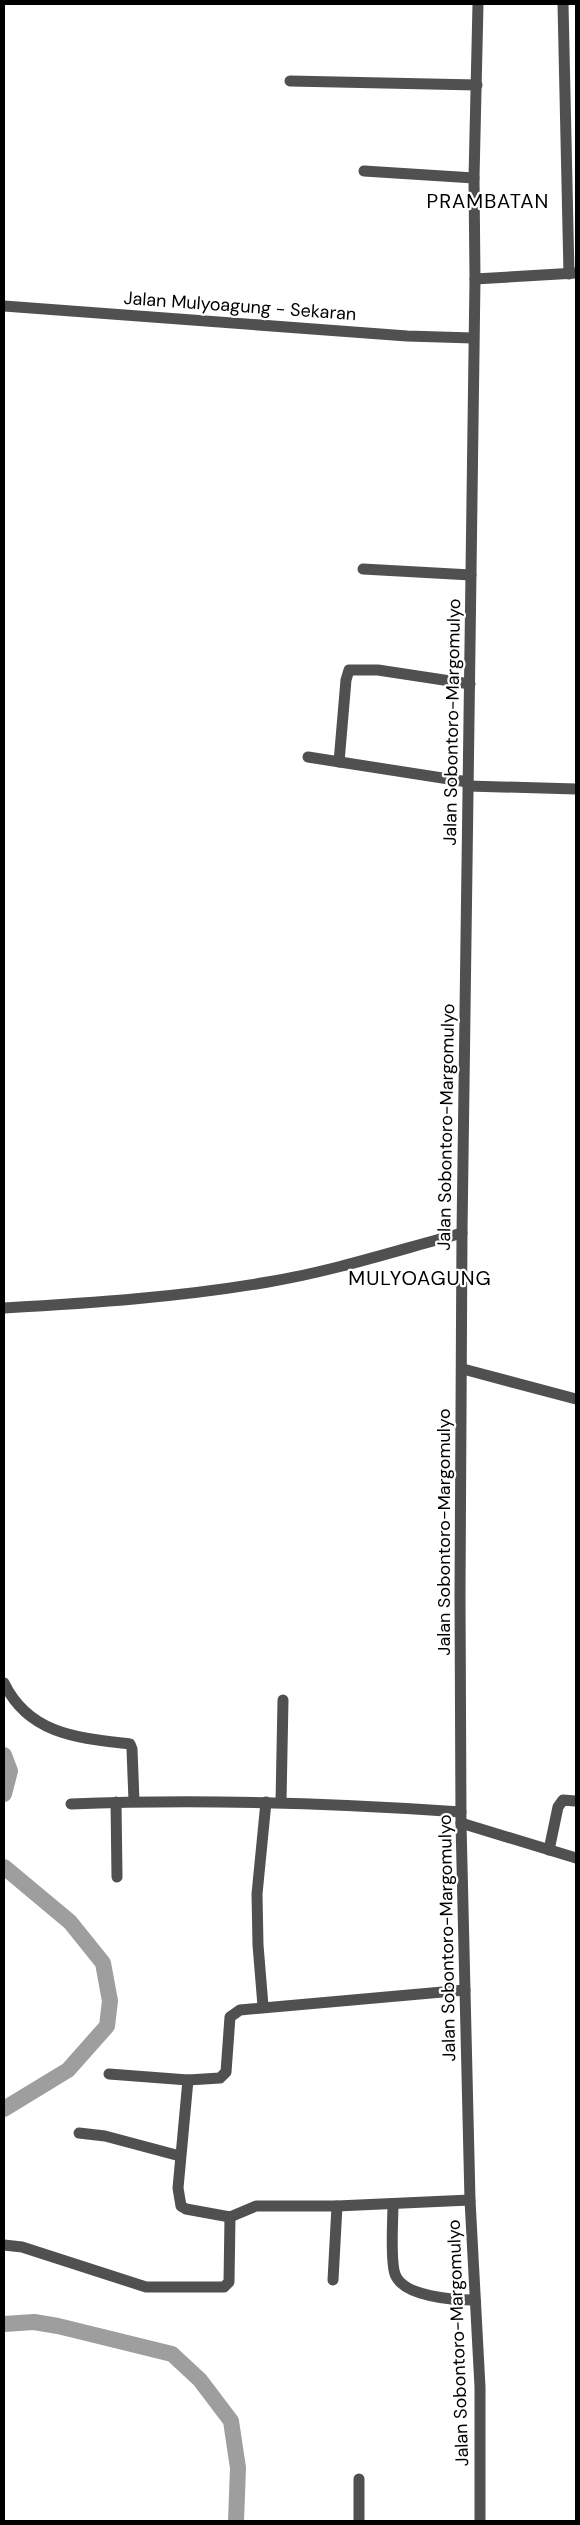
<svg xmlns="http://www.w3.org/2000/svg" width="580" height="2525" viewBox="0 0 580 2525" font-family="'DM Sans',sans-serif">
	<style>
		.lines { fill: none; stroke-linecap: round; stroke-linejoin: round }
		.river { stroke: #9e9e9e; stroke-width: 16 }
		.minor { stroke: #505050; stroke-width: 11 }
		.labels { text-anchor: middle; stroke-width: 4.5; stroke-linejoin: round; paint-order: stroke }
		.street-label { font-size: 18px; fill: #000; stroke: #fff }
		.quarter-label { font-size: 20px; letter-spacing: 1px; fill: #000; stroke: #fff }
	</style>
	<rect width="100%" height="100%" fill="#fff"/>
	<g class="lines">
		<g class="river">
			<path d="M4 1755 10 1771 4 1794"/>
			<path d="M4 1867 70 1922 103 1963 110 2001 107 2026 68 2070 4 2109"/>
			<path d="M4 2324 34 2322 58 2326 172 2354 200 2380 231 2421 238 2468 236 2521"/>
		</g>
		<g class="minor">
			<path d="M478 4 474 178 475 279 462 1233 460 1594 461 1823 470 2200 480 2387V2521"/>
			<path d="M563 4 569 274"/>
			<path d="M290 81 477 85"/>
			<path d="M364 171 474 178"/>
			<path d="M475 279 576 273"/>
			<path d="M4 306 407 336 473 338"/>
			<path d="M363 569 471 575"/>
			<path d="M308 757 468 782"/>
			<path d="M339 762 346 680 349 670H378L470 684"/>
			<path d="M468 786 576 789"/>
			<path d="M4 1308C92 1303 181 1297 268 1282 334 1271 398 1250 462 1233"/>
			<path d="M463 1369 576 1399"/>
			<path d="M4 1683C29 1735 79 1738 130 1744L132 1749 134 1801"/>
			<path d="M116 1802 117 1877"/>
			<path d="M281 1802 283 1700"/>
			<path d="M71 1804C201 1799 331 1803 461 1812"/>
			<path d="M461 1823 576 1858"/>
			<path d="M549 1850 558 1807 563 1800 575 1801"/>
			<path d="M263 2006 258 1945 257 1894 266 1802"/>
			<path d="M109 2074 188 2080 220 2078 226 2072 230 2017 240 2010 465 1990"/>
			<path d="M188 2080 178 2188 181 2206 186 2209 230 2217 256 2206H337L470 2200"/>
			<path d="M79 2133 105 2136 180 2156"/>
			<path d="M393 2204C393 2220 390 2260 395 2274 403 2297 454 2300 475 2300"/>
			<path d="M4 2245 22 2247 146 2287H224L229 2282 230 2217"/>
			<path d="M333 2280 337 2206"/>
			<path d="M359 2521V2479"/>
		</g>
	</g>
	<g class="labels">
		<g class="street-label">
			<text transform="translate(240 306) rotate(4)" y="6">Jalan Mulyoagung - Sekaran</text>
			<text transform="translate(452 722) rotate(-89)" y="6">Jalan Sobontoro-Margomulyo</text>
			<text transform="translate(446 1127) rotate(-89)" y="6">Jalan Sobontoro-Margomulyo</text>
			<text transform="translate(444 1532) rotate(-90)" y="6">Jalan Sobontoro-Margomulyo</text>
			<text transform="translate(447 1938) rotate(-91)" y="6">Jalan Sobontoro-Margomulyo</text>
			<text transform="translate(458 2343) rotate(-92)" y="6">Jalan Sobontoro-Margomulyo</text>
		</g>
		<g class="quarter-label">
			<text x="488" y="208">PRAMBATAN</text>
			<text x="420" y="1285">MULYOAGUNG</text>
		</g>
	</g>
	<rect width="580" height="2525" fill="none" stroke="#000000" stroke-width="10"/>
</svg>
